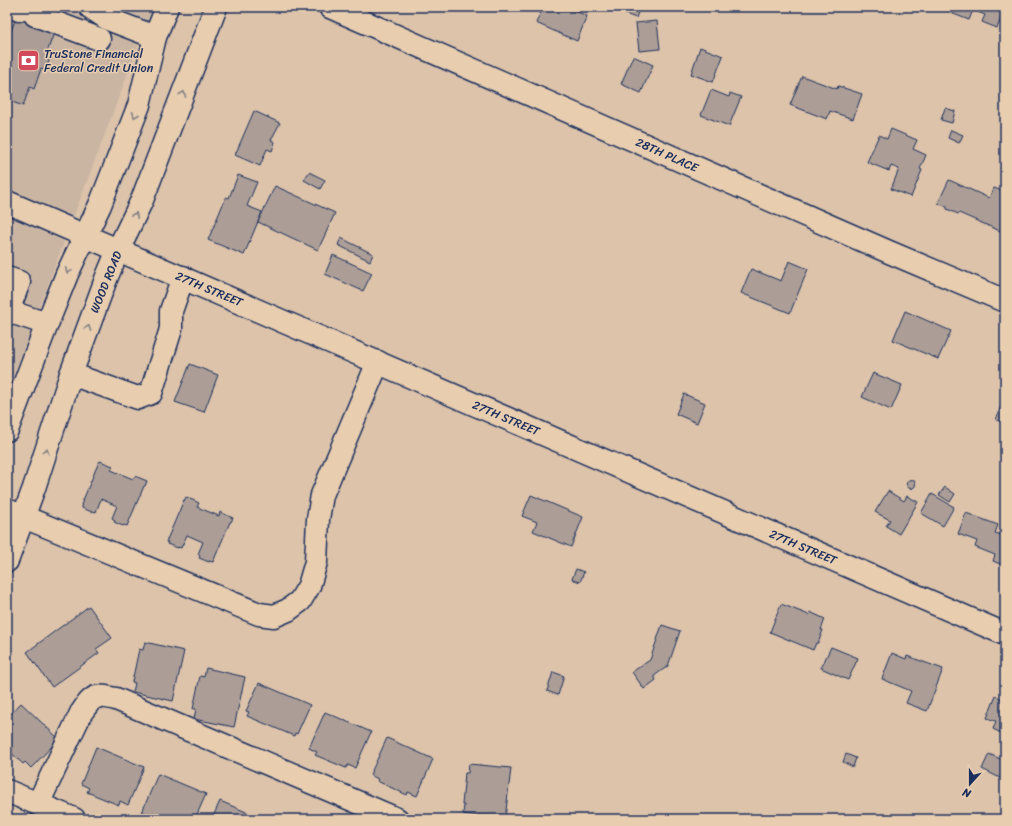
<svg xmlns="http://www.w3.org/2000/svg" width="1012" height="826" viewBox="0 0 1012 826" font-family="Sriracha,sans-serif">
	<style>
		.built { fill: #cab5a3 }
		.building { fill: #ac9e97; stroke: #1b2f5e }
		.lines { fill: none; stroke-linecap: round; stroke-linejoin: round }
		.minor-casing { stroke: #1b2f5e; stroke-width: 25 }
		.minor { stroke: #e8cdaf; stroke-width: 22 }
		.oneway { stroke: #827e86 }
		.labels { text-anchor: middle; stroke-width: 3; stroke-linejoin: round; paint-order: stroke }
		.poi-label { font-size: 12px; fill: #1b2f5e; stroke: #e8cdaf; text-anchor: start }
		.street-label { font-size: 12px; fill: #1b2f5e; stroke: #e8cdaf }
	</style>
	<rect width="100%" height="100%" fill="#dcc3aa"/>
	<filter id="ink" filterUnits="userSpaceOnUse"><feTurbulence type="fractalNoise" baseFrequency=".025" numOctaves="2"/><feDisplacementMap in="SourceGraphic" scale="8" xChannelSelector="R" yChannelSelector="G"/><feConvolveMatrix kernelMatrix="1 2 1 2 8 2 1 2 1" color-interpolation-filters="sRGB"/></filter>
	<g filter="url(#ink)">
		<path class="built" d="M7 7H153L12 379 7 377Z"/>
		<g class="building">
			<path d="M20 7 54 33 47 52 52 54 45 70 41 69 34 89 30 87 23 106 7 100V29L11 31Z"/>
			<path d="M543 7H566L587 16 577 41 536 23Z"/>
			<path d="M618 7H640L636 18 617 11Z"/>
			<path d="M954 7H1005V9L997 28 982 22 985 15 973 10 969 20 951 13Z"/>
			<path d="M657 21 660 49 639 51 636 23Z"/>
			<path d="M700 47 723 56 713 82 691 74Z"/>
			<path d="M633 56 653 65 641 93 621 84Z"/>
			<path d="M802 76 837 89 838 86 862 94 853 119 830 111 827 119 790 105Z"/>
			<path d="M711 90 729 97 730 93 741 97 729 126 701 115Z"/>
			<path d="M945 108 955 111 952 123 941 120Z"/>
			<path d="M254 111 280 123 271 140 275 142 272 151 267 149 260 166 235 155Z"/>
			<path d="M891 129 917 140 913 149 926 155 920 169 922 170 911 197 891 189 899 169 891 166 889 171 867 162 879 135 887 139Z"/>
			<path d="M951 130 963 135 959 143 948 138Z"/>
			<path d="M309 172 325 180 320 189 304 180Z"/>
			<path d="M238 175 257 182 247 206 262 212 244 255 208 240 226 197 229 198Z"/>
			<path d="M949 180 989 198 994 188 1005 192V220L1000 231 959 213 958 214 947 209V207L938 203Z"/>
			<path d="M275 186 335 213 318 250 258 222Z"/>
			<path d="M341 238 373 254 370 261 338 245Z"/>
			<path d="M333 255 372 273 363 291 325 274Z"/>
			<path d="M789 261 808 269 790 313 741 293 751 269 781 281Z"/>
			<path d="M905 311 951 331 938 359 893 340Z"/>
			<path d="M190 364 218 375 204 412 175 402Z"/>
			<path d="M873 373 902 385 891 410 862 397Z"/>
			<path d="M684 394 705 403 697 423 676 414Z"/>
			<path d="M1005 394V423L996 420Z"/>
			<path d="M100 461 113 466 111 470 133 479 135 476 147 481 145 486H144L127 526 124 525 123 526 114 522 115 520 112 518 117 506 101 499 96 512 93 511 92 512 82 508V506L81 505 98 464Z"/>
			<circle cx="911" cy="484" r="4.5"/>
			<path d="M945 487 955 494 950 502 939 495Z"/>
			<path d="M888 491 904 501 907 496 918 502 899 534 886 526 890 520 875 512Z"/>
			<path d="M932 494 954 507 943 526 921 513Z"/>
			<path d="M531 495 583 517 571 547 533 531 537 522 522 516Z"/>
			<path d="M186 497 199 503 197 507 219 516 220 512 233 518 231 522H230L213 562 209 561V562L199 558 200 556 198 554 203 542 187 535 181 548 178 547V548L167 544 168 542H166L184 500V501Z"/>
			<path d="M966 513 998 525 995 533 1005 536V566L993 561 995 555 975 547 977 541 958 534Z"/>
			<path d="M576 569 584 572 580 582 572 579Z"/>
			<path d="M781 604 809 615 810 612 825 619 821 630H823L818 643H816L813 650 770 632Z"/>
			<path d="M89 606 112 638 96 649 99 653 52 687 27 652Z"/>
			<path d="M662 625 680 631 668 666 654 676 656 680 644 689 632 672 650 660Z"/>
			<path d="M145 642 184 651 173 701 133 692 135 683 132 682 139 649 143 650Z"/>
			<path d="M831 647 858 658 848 680 821 668Z"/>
			<path d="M892 653 906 659 907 656 943 669 927 711 906 703 911 691 882 679Z"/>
			<path d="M206 668 245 677 234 727 194 719 196 709H193L200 676 204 677Z"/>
			<path d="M553 672 564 676 558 695 547 691Z"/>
			<path d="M259 683 310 705 297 734 295 733 294 736 247 716 249 712 246 711Z"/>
			<path d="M996 696 1005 700V726H1004L1001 733 993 729 996 721 987 718Z"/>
			<path d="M21 703 59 739 31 768 25 762 23 764 7 749V718Z"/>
			<path d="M325 712 371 732 355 768 348 765 346 768 315 755 317 752 309 748Z"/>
			<path d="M387 738 433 759 417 796 408 792 407 795 377 781 378 779 370 775Z"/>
			<path d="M96 747 144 767 128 805 120 801 119 805 87 792 89 788 81 784Z"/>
			<path d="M846 754 856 758 853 767 843 762Z"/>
			<path d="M989 754 1005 761V767L1000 778 982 769Z"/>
			<path d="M469 764 511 768 505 819 463 814 464 805H462L465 773H468Z"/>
			<path d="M158 774 206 794 195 819H151L149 818 151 815 142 812Z"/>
			<path d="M220 801 263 819H212Z"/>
		</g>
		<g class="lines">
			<defs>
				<g id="minor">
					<path d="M13 7 19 10"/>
					<path d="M90 7 108 19 155 37"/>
					<path d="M330 7 889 252 1005 301"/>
					<path d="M35 15 99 39"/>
					<path d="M7 202 1005 634"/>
					<path d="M7 278 19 282 7 314"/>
					<path d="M8 311 47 324"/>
					<path d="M71 374 138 398 151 393 171 329V311L183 277"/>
					<path d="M7 430 47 324 67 274 100 205 139 105 155 37 167 7"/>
					<path d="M7 510 259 614 274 616 288 610 300 601 309 586 316 562 318 519 322 495 378 362"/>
					<path d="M7 561 34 488 71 374 106 279 118 250 142 200 216 7"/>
					<path d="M7 791 74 819"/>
					<path d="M38 804 81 713C94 695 94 694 116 699L397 819"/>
				</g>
			</defs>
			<use href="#minor" class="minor-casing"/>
			<use href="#minor" class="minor"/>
		</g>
		<defs><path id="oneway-chevron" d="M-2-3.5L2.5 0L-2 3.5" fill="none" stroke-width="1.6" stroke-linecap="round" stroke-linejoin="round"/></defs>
		<g class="oneway">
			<use href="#oneway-chevron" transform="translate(183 94) rotate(-69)"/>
			<use href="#oneway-chevron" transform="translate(135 115) rotate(112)"/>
			<use href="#oneway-chevron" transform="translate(135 215) rotate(-65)"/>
			<use href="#oneway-chevron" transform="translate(68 271) rotate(114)"/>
			<use href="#oneway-chevron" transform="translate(88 328) rotate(-70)"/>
			<use href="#oneway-chevron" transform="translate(46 451) rotate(-72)"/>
		</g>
	</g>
	<defs>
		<symbol id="bank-square" viewBox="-11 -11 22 22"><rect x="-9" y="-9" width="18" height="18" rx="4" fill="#d1495b" stroke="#e8cdaf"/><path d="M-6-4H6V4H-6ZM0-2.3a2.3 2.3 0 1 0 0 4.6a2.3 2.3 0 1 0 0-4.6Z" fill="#fff"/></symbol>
	</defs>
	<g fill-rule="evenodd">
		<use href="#bank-square" x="16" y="48" width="25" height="25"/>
	</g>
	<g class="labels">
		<g class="poi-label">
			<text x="44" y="58">TruStone Financial<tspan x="44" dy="14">Federal Credit Union</tspan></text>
		</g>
		<g class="street-label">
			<text transform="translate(667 155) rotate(24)" y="4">28TH PLACE</text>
			<text transform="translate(106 282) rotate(-68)" y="4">WOOD ROAD</text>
			<text transform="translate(209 289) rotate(23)" y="4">27TH STREET</text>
			<text transform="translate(506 418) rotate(23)" y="4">27TH STREET</text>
			<text transform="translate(803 547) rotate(23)" y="4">27TH STREET</text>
		</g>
	</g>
	<rect width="1012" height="826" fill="none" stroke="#e8cdaf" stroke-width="24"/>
	<rect x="12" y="12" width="988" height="802" fill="none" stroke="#1b2f5e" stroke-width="1.5" filter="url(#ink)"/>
	<g transform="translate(970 784) rotate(201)" stroke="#e8cdaf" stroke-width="3" paint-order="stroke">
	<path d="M0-3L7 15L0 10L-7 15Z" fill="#1b2f5e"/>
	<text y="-6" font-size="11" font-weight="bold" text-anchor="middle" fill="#1b2f5e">N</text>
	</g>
</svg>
